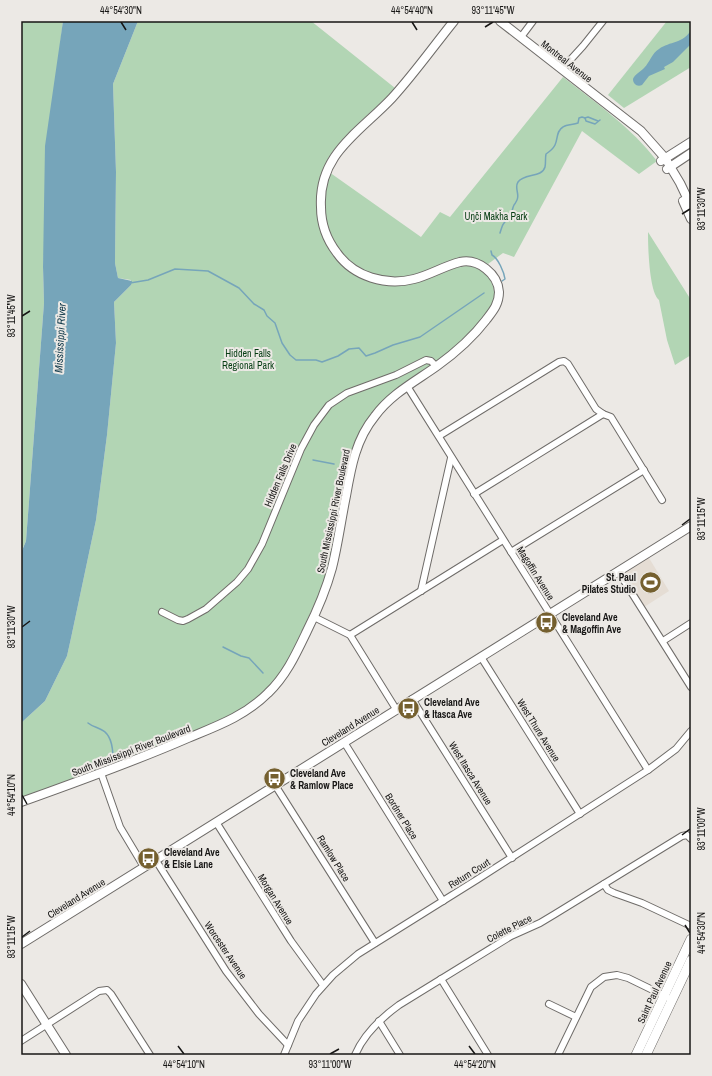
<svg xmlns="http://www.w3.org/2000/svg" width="712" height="1076" viewBox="0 0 712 1076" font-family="'Archivo Narrow',sans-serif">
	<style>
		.built { fill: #e5ddd4 }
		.green { fill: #b2d5b4 }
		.water { fill: #76a5ba }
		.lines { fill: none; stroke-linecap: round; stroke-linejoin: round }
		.stream { stroke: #76a5ba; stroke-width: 1.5 }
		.minor-casing { stroke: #6f6c69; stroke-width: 8 }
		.tertiary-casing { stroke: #6f6c69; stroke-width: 10 }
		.secondary-casing { stroke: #6f6c69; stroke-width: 10 }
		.minor { stroke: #fff; stroke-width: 6 }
		.tertiary { stroke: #fff; stroke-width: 8 }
		.secondary { stroke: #fff; stroke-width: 9 }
		.ticks { fill: none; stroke: #171615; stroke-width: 1.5 }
		.labels { text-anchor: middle; stroke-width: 4; stroke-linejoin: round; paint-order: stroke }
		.street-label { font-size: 10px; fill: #171615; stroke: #ece9e5 }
		.park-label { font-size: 10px; fill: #053c12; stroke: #ece9e5 }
		.poi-label { font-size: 10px; font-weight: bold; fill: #171615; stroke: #ece9e5; text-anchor: start }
		.water-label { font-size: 11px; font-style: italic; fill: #0f3849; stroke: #ece9e5 }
		.neatline { fill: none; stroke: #171615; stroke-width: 1.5 }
		.ticks-label { font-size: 10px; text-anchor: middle; fill: #171615 }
	</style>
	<rect width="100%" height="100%" fill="#ece9e5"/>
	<path class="built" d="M646 553 669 591 641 609 617 572Z"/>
	<g class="green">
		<path d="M21 21H63L61 37 43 267 44 303 26 541 21 552Z"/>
		<path d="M138 21H311L395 88C373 113 336 137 323 169 303 220 331 280 389 285 413 287 434 276 455 268 465 265 474 265 482 271 494 280 498 295 490 309 485 318 476 327 468 334 456 346 443 357 429 367 413 378 396 388 382 402 366 418 356 437 349 459L327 572 323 586 287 663 276 679 263 693 241 710 206 729 21 799V723L45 701 67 656 71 638 96 520 107 435 116 343 114 302 131 285V280L118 278 115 263 116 172 113 84Z"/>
		<path d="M667 21H691V67L624 108 608 95Z"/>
		<path d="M563 77C596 103 632 128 657 161L639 174 582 131 514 257 503 253 488 264C480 260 473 257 465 258 461 258 457 261 453 262 440 267 426 273 413 276 384 284 351 271 336 245 321 220 321 199 329 172L421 237 440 212 450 217Z"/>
		<path d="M648 232 691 300V355L675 365 667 340 659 300C649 292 648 246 648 232Z"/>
	</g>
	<g class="water">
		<path d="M63 21H138L113 84 116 172 115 263 118 278 132 281 131 285 114 302 116 343 107 435 96 520 71 638 67 656 45 701 21 723V553L26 541 44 303 43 267 45 146Z"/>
		<path d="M691 30V44L673 62 664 67 665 69 649 76 642 85C637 87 633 84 633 79 635 74 640 72 644 68 650 62 652 53 659 49 670 41 683 44 691 30Z"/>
	</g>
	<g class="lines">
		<g class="stream">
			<path d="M585 118 588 117 598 121"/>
			<path d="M500 233C503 223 503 224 509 217 512 214 512 209 514 205 515 204 516 202 517 200 520 194 514 188 518 182 524 173 542 178 545 167 546 163 545 158 546 154 549 152 553 149 555 145 558 139 556 131 563 127 567 124 573 125 578 123L579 118 582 117 585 118 586 121 595 124 600 120"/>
			<path d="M491 251 492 255C498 258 504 272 505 279L502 281"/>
			<path d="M130 283 148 280 175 269 208 271 239 288 254 304 264 310 267 316 275 323 282 343 290 355 296 360H316L322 362 338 356 349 349 359 348 366 356 375 353 393 345 420 337 484 293"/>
			<path d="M313 460 334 464"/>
			<path d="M223 647 241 656 249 658 263 673"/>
			<path d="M88 723C93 727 97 727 102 730 112 735 113 750 113 759"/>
		</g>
		<defs>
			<g id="minor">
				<path d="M521 37 533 21"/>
				<path d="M562 69 583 46 603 21"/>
				<path d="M407 386 648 770"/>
				<path d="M439 436 559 362 564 361 568 364 596 409 603 414 611 417 662 500"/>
				<path d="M474 494 603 414"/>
				<path d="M511 552 644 470"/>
				<path d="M618 571 691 687"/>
				<path d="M421 591 451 458"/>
				<path d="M162 612 178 620 183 621 188 619 206 609 237 582 248 569 262 544 301 449 314 425 329 405 347 393 396 375 426 360 431 361 436 366"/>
				<path d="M314 617 350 635 396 709"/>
				<path d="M350 635 503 540"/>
				<path d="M663 641 691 623"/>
				<path d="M481 657 580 814"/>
				<path d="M412 699 512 858"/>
				<path d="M344 742 443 901"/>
				<path d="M101 773 120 827 144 867"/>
				<path d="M275 785 375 943"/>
				<path d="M216 822 291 941 323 985"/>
				<path d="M155 859 226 971 259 1014 288 1045"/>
				<path d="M604 884 608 890 614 893 642 903 691 926"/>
				<path d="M441 979 488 1055"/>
				<path d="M549 1004 576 1017"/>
				<path d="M379 1021 400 1055"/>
				<path d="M21 1041 99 991 107 990 111 994 150 1055"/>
				<path d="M284 1055 298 1021 316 994 333 975 358 954 478 879 648 770 676 749 691 731"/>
				<path d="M355 1055C364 1034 381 1018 399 1005L511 936 540 923 555 914 682 836 687 835 691 839"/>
				<path d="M558 1055 591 987 604 977 617 975 628 978 667 997"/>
			</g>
			<g id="tertiary">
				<path d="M500 21 641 131 665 158 680 183 691 206"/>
				<path d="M661 161 691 142"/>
				<path d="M667 169 691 153"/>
				<path d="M683 201 691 219"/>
				<path d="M21 802C77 782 133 762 188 738 217 726 245 716 268 693 286 676 296 654 307 631 317 611 326 590 332 568 338 544 341 520 346 496 351 467 356 439 375 416 391 394 416 381 437 366 455 353 473 337 486 320 493 311 499 304 499 292 498 274 478 258 460 262 444 266 430 275 414 279 386 286 354 277 337 253 327 240 321 223 321 207 318 154 360 132 392 98 414 74 433 47 454 21"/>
				<path d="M21 944 691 526"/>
				<path d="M21 984 66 1055"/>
			</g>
			<g id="secondary">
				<path d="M636 1055 691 939"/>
				<path d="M646 1055 691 960"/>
			</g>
		</defs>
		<use href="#minor" class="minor-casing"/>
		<use href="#tertiary" class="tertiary-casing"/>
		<use href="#secondary" class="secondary-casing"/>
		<use href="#minor" class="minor"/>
		<use href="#tertiary" class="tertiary"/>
		<use href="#secondary" class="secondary"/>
	</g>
	<path class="ticks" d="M121 22 126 30M412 22 417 30M485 27 493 22M682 214 690 209M22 316 30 311M682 525 690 519M22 627 30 621M22 795 27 804M682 835 690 829M685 925 690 933M22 937 30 931M178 1046 184 1054M469 1046 475 1054M330 1054 339 1049"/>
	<defs>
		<symbol id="stadium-disc" viewBox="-11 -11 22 22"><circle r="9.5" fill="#75602f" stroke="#ece9e5"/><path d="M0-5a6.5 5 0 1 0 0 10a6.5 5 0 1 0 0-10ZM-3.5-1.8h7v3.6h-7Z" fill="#fff"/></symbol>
		<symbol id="bus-disc" viewBox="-11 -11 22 22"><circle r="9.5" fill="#75602f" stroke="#ece9e5"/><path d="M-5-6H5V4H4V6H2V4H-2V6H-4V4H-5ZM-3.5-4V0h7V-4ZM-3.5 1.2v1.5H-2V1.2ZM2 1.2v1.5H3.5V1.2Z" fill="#fff"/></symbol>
	</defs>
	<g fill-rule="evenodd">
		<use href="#stadium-disc" x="638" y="570" width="25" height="25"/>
		<use href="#bus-disc" x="534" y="610" width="25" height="25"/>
		<use href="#bus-disc" x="396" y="696" width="25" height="25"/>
		<use href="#bus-disc" x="262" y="766" width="25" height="25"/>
		<use href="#bus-disc" x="136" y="846" width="25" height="25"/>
	</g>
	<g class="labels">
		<g class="street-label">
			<text transform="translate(567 61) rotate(38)" y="4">Montreal Avenue</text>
			<text transform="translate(280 475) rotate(-67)" y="4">Hidden Falls Drive</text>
			<text transform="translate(333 511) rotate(-78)" y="4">South Mississippi River Boulevard</text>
			<text transform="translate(536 573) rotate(58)" y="4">Magoffin Avenue</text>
			<text transform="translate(350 726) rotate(-32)" y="4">Cleveland Avenue</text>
			<text transform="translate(539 730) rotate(58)" y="4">West Thure Avenue</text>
			<text transform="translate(131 750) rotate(-21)" y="4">South Mississippi River Boulevard</text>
			<text transform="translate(471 773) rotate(58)" y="4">West Itasca Avenue</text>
			<text transform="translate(402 816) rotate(58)" y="4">Bordner Place</text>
			<text transform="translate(334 858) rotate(58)" y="4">Ramlow Place</text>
			<text transform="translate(469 873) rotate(-32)" y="4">Return Court</text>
			<text transform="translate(76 898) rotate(-32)" y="4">Cleveland Avenue</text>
			<text transform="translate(276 899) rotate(58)" y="4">Morgan Avenue</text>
			<text transform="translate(509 928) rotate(-27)" y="4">Colette Place</text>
			<text transform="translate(226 950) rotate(56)" y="4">Worcester Avenue</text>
			<text transform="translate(654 992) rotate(-65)" y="4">Saint Paul Avenue</text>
		</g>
		<g class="park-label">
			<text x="496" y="220">Uŋči Makȟa Park</text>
			<text x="248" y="357">Hidden Falls<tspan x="248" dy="12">Regional Park</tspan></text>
		</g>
		<g class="poi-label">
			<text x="636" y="581" text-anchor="end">St. Paul<tspan x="636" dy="12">Pilates Studio</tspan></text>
			<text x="562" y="621">Cleveland Ave<tspan x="562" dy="12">&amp; Magoffin Ave</tspan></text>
			<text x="424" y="706">Cleveland Ave<tspan x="424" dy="12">&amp; Itasca Ave</tspan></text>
			<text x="290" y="777">Cleveland Ave<tspan x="290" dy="12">&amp; Ramlow Place</tspan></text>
			<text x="164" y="856">Cleveland Ave<tspan x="164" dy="12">&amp; Elsie Lane</tspan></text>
		</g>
		<g class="water-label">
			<text transform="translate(60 338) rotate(-87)" y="4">Mississippi River</text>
		</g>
	</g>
	<rect width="712" height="1076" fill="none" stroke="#ece9e5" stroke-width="44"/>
	<rect x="22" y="22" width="668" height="1032" class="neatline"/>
	<g class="ticks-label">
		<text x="121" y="14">44°54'30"N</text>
		<text x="412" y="14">44°54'40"N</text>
		<text x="493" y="14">93°11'45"W</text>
		<text transform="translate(701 209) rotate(-90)" y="4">93°11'30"W</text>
		<text transform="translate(11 316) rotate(-90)" y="4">93°11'45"W</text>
		<text transform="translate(701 519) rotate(-90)" y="4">93°11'15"W</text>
		<text transform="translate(11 627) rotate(-90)" y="4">93°11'30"W</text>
		<text transform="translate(11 795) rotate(-90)" y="4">44°54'10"N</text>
		<text transform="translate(701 829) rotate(-90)" y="4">93°11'00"W</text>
		<text transform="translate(701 933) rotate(-90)" y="4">44°54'30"N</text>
		<text transform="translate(11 937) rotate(-90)" y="4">93°11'15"W</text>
		<text x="184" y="1068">44°54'10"N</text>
		<text x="330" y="1068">93°11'00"W</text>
		<text x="475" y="1068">44°54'20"N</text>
	</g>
</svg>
